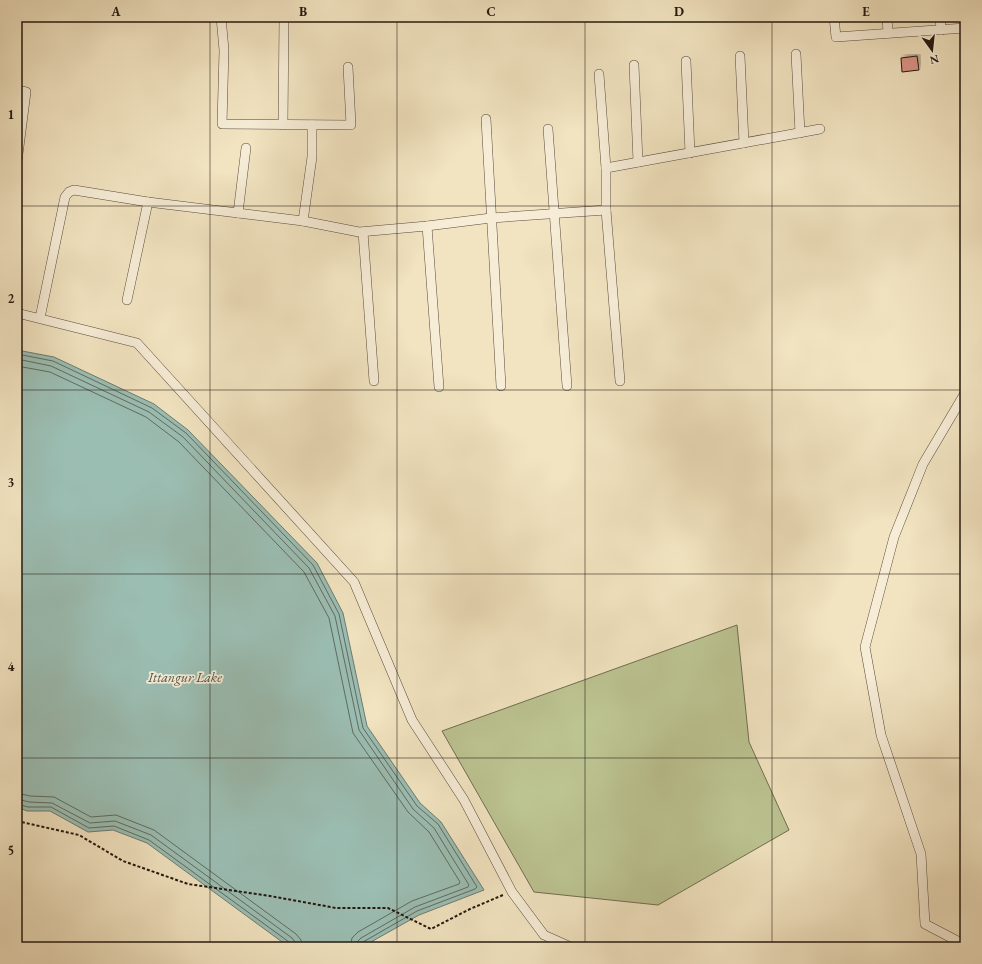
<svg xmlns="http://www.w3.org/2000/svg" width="982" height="964" viewBox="0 0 982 964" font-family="'EB Garamond',serif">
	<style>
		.green { fill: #bcc492; stroke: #706e51 }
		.water { fill: #9bbeb3; stroke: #6b7c72 }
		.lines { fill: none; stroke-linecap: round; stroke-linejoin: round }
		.shore { stroke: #5f6b62; stroke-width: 1 }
		.building { fill: #dc9388; stroke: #231810; filter: url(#shadow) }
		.minor-casing { stroke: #574b3c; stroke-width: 10 }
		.path { stroke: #231810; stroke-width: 2; stroke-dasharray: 3 2; stroke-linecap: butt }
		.minor { stroke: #f7edd7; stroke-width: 9 }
		.grid { fill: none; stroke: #231810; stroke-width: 1; stroke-opacity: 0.55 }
		.labels { text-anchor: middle; stroke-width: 3.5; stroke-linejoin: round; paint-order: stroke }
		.water-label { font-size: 14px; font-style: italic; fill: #4d5249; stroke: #f7edd7 }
		.neatline { fill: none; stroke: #231810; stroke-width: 1.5 }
		.grid-label { font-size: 13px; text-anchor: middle; font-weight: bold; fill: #231810 }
	</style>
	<defs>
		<filter id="shadow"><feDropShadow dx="3.5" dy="-3.5" stdDeviation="2" flood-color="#0004"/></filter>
	</defs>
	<rect width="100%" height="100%" fill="#f2e4c1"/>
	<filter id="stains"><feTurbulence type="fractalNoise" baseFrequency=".005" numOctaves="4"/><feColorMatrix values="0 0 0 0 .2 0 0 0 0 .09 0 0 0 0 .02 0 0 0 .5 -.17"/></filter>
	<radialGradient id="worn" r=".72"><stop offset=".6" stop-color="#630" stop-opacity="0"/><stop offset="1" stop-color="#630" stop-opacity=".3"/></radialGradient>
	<path class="green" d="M737 625 749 742 789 830 658 905 534 892 442 731Z"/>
	<path class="water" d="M17 350 54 357 154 404 188 430 317 563 343 613 367 726 420 803 441 822 484 890 419 915 362 947H289L147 843 113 830 88 832 50 811H27L17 807Z"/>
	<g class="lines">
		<g class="shore">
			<path d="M17 354 53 361 152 408 186 433 313 565 339 614 363 728 417 806 438 824 477 887 475 889 417 911 363 942 361 947"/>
			<path d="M17 359 51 366 149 412 183 437 309 568 335 616 359 730 413 809 434 828 469 885 468 887 415 907 361 938 357 942 356 947"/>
			<path d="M17 366 50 372 146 417 179 442 304 572 329 618 353 733 408 812 429 832 460 882 459 884 412 901 358 932 352 938 350 947"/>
			<path d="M17 793 30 796 54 797 91 817 116 815 154 830 296 934 301 940 302 947"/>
			<path d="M17 799 29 802 52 803 90 823 115 821 151 835 292 938 295 942 296 947"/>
			<path d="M17 804 28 807H51L89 828 114 826 149 840 289 942 291 947"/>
		</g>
	</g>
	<path class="building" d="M917 56 919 70 902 72 901 58Z"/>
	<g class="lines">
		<defs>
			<g id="minor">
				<path d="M221 17 224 50 222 124 351 125 348 67"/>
				<path d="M834 17 836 37 965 28"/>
				<path d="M887 17 888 33"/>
				<path d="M940 17 941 30"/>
				<path d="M796 54 800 133"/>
				<path d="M740 56 744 143"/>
				<path d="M686 61 690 153"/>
				<path d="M634 65 638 162"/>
				<path d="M599 74 606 168V210L620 381"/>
				<path d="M17 90 26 92 17 162"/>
				<path d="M486 119 501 386"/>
				<path d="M283 125 284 17"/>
				<path d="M548 129 567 386"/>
				<path d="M606 168 820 129"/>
				<path d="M238 213 246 148"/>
				<path d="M303 221 312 157V125"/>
				<path d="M427 226 439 387"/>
				<path d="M363 232 374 381"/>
				<path d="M127 300 148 202"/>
				<path d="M17 313 137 343 354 582 412 720 464 800 512 892 544 935 571 947"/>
				<path d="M40 318 65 197 69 192 74 190 148 202 303 221 359 232 427 226 491 218 606 210"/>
				<path d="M965 393 923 464 894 537 865 647 881 735 921 854 925 924 965 945"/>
			</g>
		</defs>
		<use href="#minor" class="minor-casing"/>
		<path class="path" d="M17 821 79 835 123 861 188 884 270 896 336 908H388L431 929 470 909 503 895"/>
		<use href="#minor" class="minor"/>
	</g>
	<path class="grid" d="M210 17V947M397 17V947M585 17V947M772 17V947M17 206H965M17 390H965M17 574H965M17 758H965"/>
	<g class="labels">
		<g class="water-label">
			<text x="185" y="682">Ittangur Lake</text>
		</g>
	</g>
	<rect width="982" height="964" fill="none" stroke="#f2e4c1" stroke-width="44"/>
	<g transform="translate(932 50) rotate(165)" stroke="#f7edd7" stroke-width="3" paint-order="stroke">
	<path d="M0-3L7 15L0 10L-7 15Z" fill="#231810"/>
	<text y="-6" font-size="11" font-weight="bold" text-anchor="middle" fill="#231810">N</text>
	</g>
	<rect x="22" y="22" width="938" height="920" class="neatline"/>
	<g class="grid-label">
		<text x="116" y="16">A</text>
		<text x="303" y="16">B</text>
		<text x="491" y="16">C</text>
		<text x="679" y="16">D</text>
		<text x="866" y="16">E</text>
		<text x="11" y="119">1</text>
		<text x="11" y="303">2</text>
		<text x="11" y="487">3</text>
		<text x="11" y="671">4</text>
		<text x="11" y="855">5</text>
	</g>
	<rect width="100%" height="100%" filter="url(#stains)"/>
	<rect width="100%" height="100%" fill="url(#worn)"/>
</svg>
